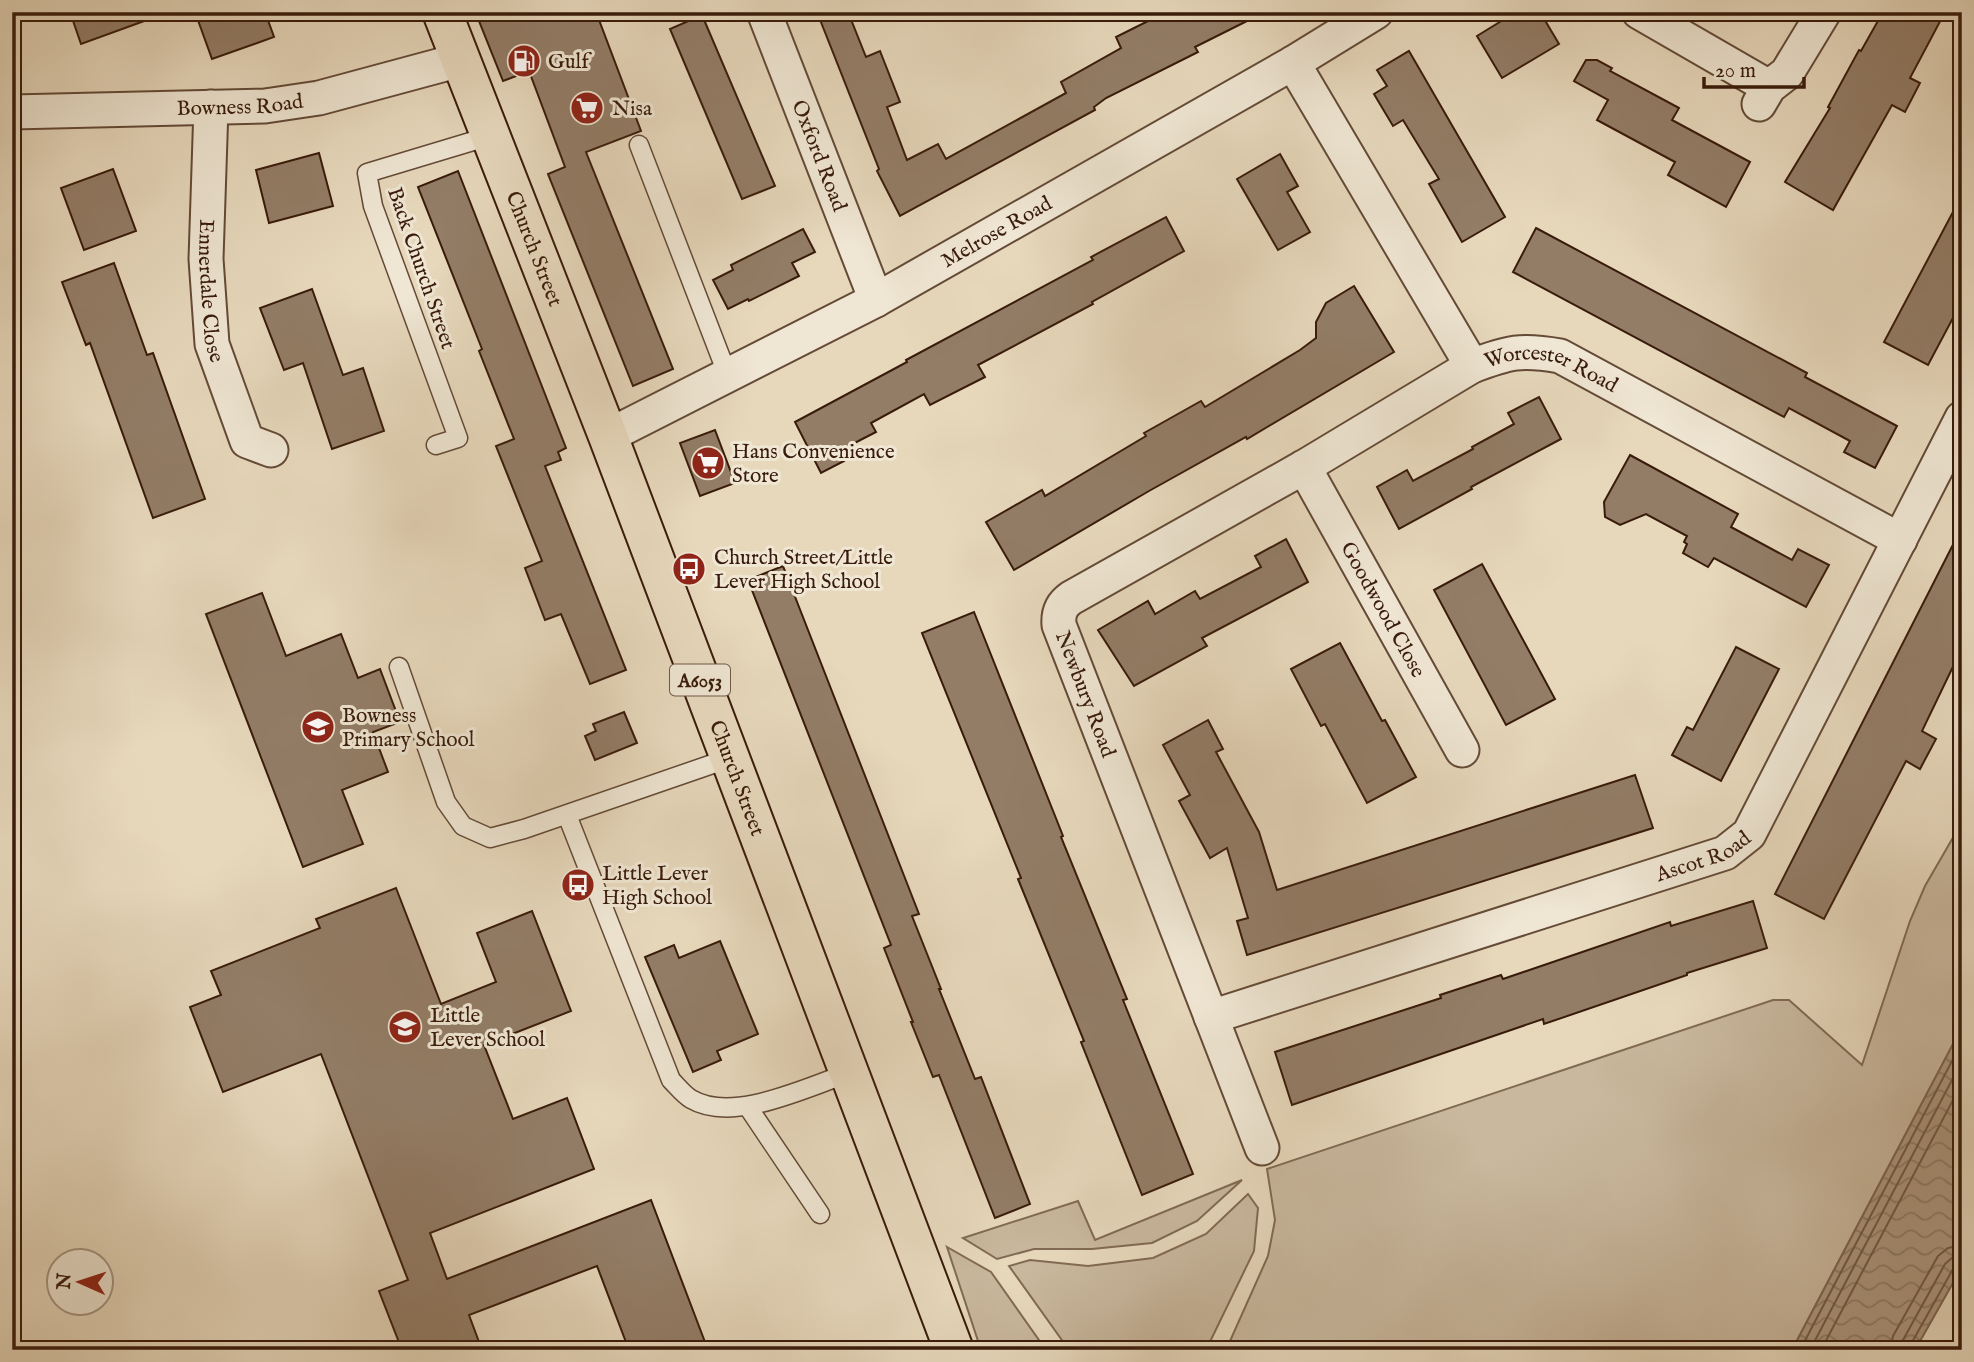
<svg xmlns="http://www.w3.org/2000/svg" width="1974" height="1362" viewBox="0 0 1974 1362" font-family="'IM FELL English',serif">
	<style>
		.grass { fill: #c9b89e; stroke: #816a54; stroke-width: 2 }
		.water { fill: url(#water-waves); stroke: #7e6651; stroke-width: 2 }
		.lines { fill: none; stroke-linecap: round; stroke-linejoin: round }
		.shore { stroke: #725a46; stroke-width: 2 }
		.building { fill: #937d67; stroke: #391b0b; stroke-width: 2 }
		.lane-casing { stroke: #644a37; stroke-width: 21 }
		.street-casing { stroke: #644a37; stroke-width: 37 }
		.primary-casing { stroke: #391b0b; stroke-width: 42 }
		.lane { stroke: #efe6d3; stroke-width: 18 }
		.street { stroke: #efe6d3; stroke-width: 33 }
		.primary { stroke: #e7d8bc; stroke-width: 38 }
		.labels { text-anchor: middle; stroke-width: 6; stroke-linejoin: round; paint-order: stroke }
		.shield { fill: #efe6d3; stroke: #705847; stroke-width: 2 }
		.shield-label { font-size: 19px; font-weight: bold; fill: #391b0b }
		.poi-label { font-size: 21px; fill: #391b0b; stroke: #efe6d3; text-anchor: start }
		.street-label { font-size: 21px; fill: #391b0b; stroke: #efe6d3 }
	</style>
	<defs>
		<pattern id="water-waves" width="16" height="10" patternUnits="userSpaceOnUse" patternTransform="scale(1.75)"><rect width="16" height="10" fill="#ac9880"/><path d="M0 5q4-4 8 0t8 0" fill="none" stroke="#8d7b67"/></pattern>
	</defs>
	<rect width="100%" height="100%" fill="#e7d8bc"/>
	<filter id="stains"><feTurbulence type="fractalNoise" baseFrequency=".00286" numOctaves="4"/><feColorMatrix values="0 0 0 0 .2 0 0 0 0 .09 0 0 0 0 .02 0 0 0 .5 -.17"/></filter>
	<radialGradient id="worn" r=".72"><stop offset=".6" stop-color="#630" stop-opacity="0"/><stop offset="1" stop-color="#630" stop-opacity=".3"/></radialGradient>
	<g class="grass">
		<path d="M1962 822V1027L1792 1350H1226L1268 1256 1275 1220 1267 1169 1773 1000H1789L1862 1065 1910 921 1925 886Z"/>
		<path d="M1242 1180 1197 1221 1152 1243 1092 1249H1034L997 1259 963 1238 1078 1201 1095 1240Z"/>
		<path d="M1248 1194 1258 1208 1254 1251 1206 1350H1069L1009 1266 1030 1260 1088 1266 1153 1258 1206 1234Z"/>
		<path d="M947 1247 991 1272 1046 1350H981Z"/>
	</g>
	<path class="water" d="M1962 1027V1267L1915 1350H1792Z"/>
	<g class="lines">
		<g class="shore">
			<path d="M1800 1350 1962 1042"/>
			<path d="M1810 1350 1962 1061"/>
			<path d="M1821 1350 1962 1083"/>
			<path d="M1890 1350 1893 1336 1938 1256 1948 1248 1962 1245"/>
			<path d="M1901 1350 1903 1340 1945 1264 1953 1257 1962 1256"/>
			<path d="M1910 1350 1911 1344 1953 1269 1962 1265"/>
		</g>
	</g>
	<g class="building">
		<path d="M70 12H158V16L81 44Z"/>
		<path d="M195 12H265L274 37 212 59Z"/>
		<path d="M502 12H596L641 131 586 152 673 369 633 386 548 174 565 167 529 71 503 81 479 21Z"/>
		<path d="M817 12H848L866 57 880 51 900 102 887 107 907 160 938 144 946 159 1066 93 1061 82 1121 48 1116 37 1166 12H1265L1195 47 1198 52 1106 98 1094 107 1095 110 900 216 877 171 879 169Z"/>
		<path d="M1516 12H1540L1559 44 1502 78 1477 36Z"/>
		<path d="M1883 12H1945L1910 78 1920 83 1905 112 1892 105 1833 210 1785 182 1830 108 1828 107 1859 50 1861 51Z"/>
		<path d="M702 15 775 186 742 199 670 29Z"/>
		<path d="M1409 51 1505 217 1462 242 1429 184 1439 179 1403 120 1393 126 1374 94 1387 86 1377 70Z"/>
		<path d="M1586 60H1597L1612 68 1610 71 1679 108 1672 120 1750 162 1726 207 1668 175 1675 162 1597 120 1608 100 1574 81Z"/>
		<path d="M319 153 333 206 269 223 256 170Z"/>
		<path d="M1280 154 1298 186 1287 192 1310 232 1278 250 1237 179Z"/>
		<path d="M113 169 136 231 84 250 61 188Z"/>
		<path d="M458 171 566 448 558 452 561 460 545 466 626 670 590 684 561 614 545 620 525 568 542 561 496 446 514 439 479 351 482 349 418 187Z"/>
		<path d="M1962 195V301L1928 365 1884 342Z"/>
		<path d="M1166 217 1184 251 1092 302 1093 304 978 365 985 377 930 405 924 394 871 423 876 432 839 451 844 461 821 473 795 422 907 362 906 360 1093 260 1091 257Z"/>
		<path d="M1536 228 1807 373 1805 377 1897 426 1875 468 1844 452 1850 441 1789 408 1784 417 1513 272Z"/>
		<path d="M803 229 815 252 792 263 799 276 749 301 748 299 728 309 713 280 733 270 731 265Z"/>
		<path d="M114 263 147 355 153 353 205 499 153 518 90 343 86 345 62 282Z"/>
		<path d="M1354 286 1394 352 1247 439 1246 437 1149 491 1014 570 986 522 1042 490 1045 496 1146 436 1144 433 1201 401 1205 407 1300 350 1316 338V322L1326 303Z"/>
		<path d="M312 289 343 375 363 368 384 431 332 449 303 363 284 370 260 308Z"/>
		<path d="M1539 397 1561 439 1471 487 1472 489 1399 529 1377 487 1407 470 1413 481 1473 449 1472 447 1514 424 1508 413Z"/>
		<path d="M715 430 735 483 700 496 680 443Z"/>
		<path d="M1630 455 1738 514 1731 527 1792 560 1798 549 1829 565 1806 607 1714 558 1708 567 1683 553 1687 544 1684 542 1687 536 1646 514 1620 525 1605 517 1604 502Z"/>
		<path d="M1962 527V648L1922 731 1936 739 1920 769 1906 761 1824 919 1775 894Z"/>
		<path d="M1286 539 1308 582 1202 638 1207 646 1134 686 1098 630 1148 601 1155 614 1195 591 1200 599 1261 567 1255 556Z"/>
		<path d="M1482 564 1555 699 1506 725 1434 590Z"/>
		<path d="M783 566 919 914 912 916 941 989H939L975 1079 981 1077 1030 1204 995 1218 939 1075 933 1077 911 1022H913L884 948 891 945 748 580Z"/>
		<path d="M262 593 286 656 341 634 358 678 380 669 400 722 373 732 388 772 342 790 363 844 303 867 206 614Z"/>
		<path d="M974 612 1063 836 1061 837 1127 999 1123 1000 1193 1174 1142 1195 1081 1042 1084 1041 1018 879 1021 878 922 633Z"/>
		<path d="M1340 643 1382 721 1385 720 1416 777 1367 803 1325 724 1321 726 1291 669Z"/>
		<path d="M1736 647 1779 669 1721 781 1672 755 1687 727 1693 730Z"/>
		<path d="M624 712 637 743 595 760 585 736 596 731 593 724Z"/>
		<path d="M1208 720 1223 749 1216 752 1259 832 1277 890 1635 775 1653 828 1247 955 1237 921 1248 918 1227 848 1210 858 1179 801 1190 795 1163 745Z"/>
		<path d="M396 888 441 1004 496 982 477 933 532 911 571 1011 484 1045 513 1119 567 1098 594 1169 430 1233 447 1279 651 1200 708 1350H629L597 1266 469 1315 482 1350H402L379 1291 408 1280 321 1054 223 1092 190 1007 221 995 211 971 320 928 316 919Z"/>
		<path d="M1753 901 1767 948 1687 973V975L1544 1024 1543 1019 1292 1105 1275 1052 1441 998 1440 995 1501 975 1503 979 1670 922 1671 926Z"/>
		<path d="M720 941 758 1034 717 1051 721 1060 693 1072 645 957 674 945 679 958Z"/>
	</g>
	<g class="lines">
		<defs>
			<g id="lane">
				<path d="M639 145 728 376"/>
				<path d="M436 445 458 438 373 206 367 173 490 136"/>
				<path d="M399 667 446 802 463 826 490 838 524 829 730 758"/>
				<path d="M567 815 671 1080C677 1086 684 1095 691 1099 733 1124 806 1087 849 1073"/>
				<path d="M748 1107 820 1214"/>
			</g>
			<g id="street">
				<path id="s1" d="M764 12 876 300"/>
				<path d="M1639 12 1769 87"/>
				<path id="s2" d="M1293 63 1472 366C1509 352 1521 349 1560 356L1900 540"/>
				<path d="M1759 104 1769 87 1787 73 1824 12"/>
				<path id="s3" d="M211 107 206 259 212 344 247 441 271 450"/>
				<path id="s4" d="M12 112 265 106 319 98 460 60"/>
				<path id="s5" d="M608 436 876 300 1293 63 1376 12"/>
				<path id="s6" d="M1304 467 1462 750"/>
				<path id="s7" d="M1211 1017 1725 853 1749 834 1962 418"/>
				<path d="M1262 1148 1059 625C1058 613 1061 605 1071 598L1304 467 1472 366"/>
			</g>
			<g id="primary">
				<path id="s8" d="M442 12 608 436 954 1350"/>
			</g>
		</defs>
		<use href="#lane" class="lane-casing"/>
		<use href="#street" class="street-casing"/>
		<use href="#primary" class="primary-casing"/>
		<use href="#lane" class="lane"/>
		<use href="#street" class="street"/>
		<use href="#primary" class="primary"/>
	</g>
	<defs>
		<symbol id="fuel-disc" viewBox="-11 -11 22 22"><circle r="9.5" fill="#8f2418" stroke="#efe6d3"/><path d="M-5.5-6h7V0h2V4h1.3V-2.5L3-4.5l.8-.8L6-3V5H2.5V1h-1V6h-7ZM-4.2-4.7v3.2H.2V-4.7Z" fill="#fff"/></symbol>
		<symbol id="supermarket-disc" viewBox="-11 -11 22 22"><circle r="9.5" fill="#8f2418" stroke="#efe6d3"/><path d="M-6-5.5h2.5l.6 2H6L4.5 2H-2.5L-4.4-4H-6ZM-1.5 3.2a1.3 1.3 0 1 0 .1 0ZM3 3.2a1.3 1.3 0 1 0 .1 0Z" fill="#fff"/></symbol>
		<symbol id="bus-disc" viewBox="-11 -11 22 22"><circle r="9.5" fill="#8f2418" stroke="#efe6d3"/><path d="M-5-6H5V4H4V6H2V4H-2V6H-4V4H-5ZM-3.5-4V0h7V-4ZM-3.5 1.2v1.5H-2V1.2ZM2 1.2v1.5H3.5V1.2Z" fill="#fff"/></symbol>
		<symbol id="school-disc" viewBox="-11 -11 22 22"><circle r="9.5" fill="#8f2418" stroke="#efe6d3"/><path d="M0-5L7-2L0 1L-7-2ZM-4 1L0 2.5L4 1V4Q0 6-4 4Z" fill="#fff"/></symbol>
	</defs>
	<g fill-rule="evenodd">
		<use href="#fuel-disc" x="505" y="42" width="38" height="38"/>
		<use href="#supermarket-disc" x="568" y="89" width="38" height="38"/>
		<use href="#supermarket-disc" x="689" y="444" width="38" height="38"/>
		<use href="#bus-disc" x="670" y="550" width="38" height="38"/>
		<use href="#school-disc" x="299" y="708" width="38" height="38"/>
		<use href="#bus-disc" x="559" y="866" width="38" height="38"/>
		<use href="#school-disc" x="386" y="1008" width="38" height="38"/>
	</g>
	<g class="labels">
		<rect class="shield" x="670" y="664.5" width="60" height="31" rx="5"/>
		<g class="shield-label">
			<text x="700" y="687">A6053</text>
		</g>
		<g class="poi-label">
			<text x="548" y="68">Gulf</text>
			<text x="612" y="115">Nisa</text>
			<text x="732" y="458">Hans Convenience<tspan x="732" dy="24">Store</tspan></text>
			<text x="714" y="564">Church Street/Little<tspan x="714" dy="24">Lever High School</tspan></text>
			<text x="342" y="722">Bowness<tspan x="342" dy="24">Primary School</tspan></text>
			<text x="602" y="880">Little Lever<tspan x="602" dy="24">High School</tspan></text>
			<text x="430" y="1022">Little<tspan x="430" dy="24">Lever School</tspan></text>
		</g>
		<g class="street-label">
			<text dy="7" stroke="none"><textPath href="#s4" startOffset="228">Bowness Road</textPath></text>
			<text dy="7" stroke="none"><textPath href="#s1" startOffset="154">Oxford Road</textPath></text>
			<text dy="7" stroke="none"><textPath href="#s5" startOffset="439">Melrose Road</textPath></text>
			<text dy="7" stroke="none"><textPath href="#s8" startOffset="254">Church Street</textPath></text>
			<text transform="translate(422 268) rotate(71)" y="7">Back Church Street</text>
			<text dy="7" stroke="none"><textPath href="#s3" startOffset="184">Ennerdale Close</textPath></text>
			<text dy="7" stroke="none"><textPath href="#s2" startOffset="436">Worcester Road</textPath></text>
			<text dy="7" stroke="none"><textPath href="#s6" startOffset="163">Goodwood Close</textPath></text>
			<text transform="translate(1086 694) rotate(69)" y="7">Newbury Road</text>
			<text dy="7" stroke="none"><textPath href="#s8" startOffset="821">Church Street</textPath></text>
			<text dy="7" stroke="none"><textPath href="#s7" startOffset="518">Ascot Road</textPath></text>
		</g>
	</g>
	<rect width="1974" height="1362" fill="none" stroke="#e7d8bc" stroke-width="42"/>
	<rect x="14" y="14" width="1946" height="1334" fill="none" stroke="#391b0b" stroke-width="3.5"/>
	<rect x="21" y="21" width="1932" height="1320" fill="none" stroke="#391b0b" stroke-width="2"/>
	<g transform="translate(80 1282) rotate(273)"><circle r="33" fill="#efe6d3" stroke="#a69583" stroke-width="2"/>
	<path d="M0-5L12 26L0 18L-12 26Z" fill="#8f2418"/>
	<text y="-10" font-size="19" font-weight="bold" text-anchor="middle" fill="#391b0b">N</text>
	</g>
	<path d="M1704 77v10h100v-10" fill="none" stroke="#391b0b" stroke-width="3.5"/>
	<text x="1715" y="77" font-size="21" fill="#391b0b" stroke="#efe6d3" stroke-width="5" paint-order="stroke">20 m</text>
	<rect width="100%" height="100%" filter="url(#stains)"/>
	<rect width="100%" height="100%" fill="url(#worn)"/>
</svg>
